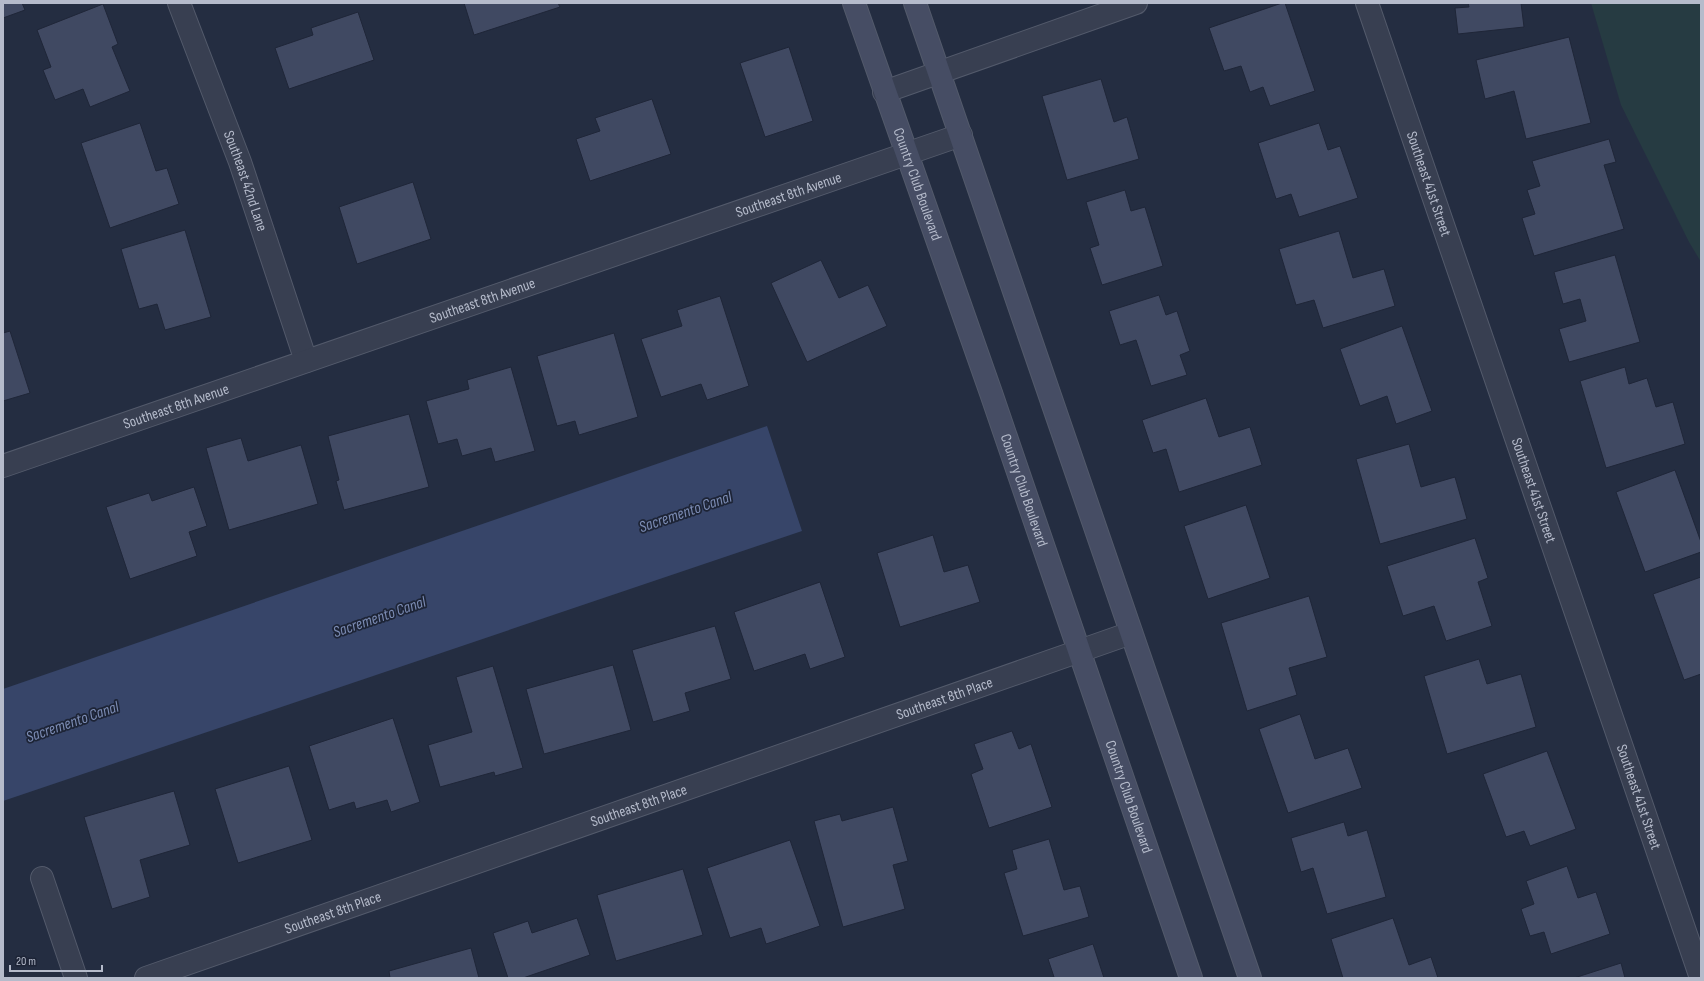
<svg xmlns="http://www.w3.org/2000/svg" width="1704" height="981" viewBox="0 0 1704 981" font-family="'Sofia Sans Condensed',sans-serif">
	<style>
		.green { fill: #263b42 }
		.water { fill: #374569 }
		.building { fill: #404962; stroke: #1f2638 }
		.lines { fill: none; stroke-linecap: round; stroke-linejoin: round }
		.minor-casing { stroke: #535a6b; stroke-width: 24 }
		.secondary-casing { stroke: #535a6b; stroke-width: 24 }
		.minor { stroke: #383f51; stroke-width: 22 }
		.secondary { stroke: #464d64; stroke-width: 22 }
		.labels { text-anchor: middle; stroke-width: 3.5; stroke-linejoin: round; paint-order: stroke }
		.street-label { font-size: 15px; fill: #b5bbcb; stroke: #1d2436 }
		.water-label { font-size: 16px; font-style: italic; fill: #7c8cb4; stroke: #1d2436 }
	</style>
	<rect width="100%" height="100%" fill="#242d41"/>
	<path class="green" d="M1591 3H1701V262L1689 242 1621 105Z"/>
	<path class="water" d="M767 426 802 531 3 801V689Z"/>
	<g class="building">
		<path d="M3 3H22L25 10 3 18Z"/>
		<path d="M464 3H558L560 7 474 35Z"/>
		<path d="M1282 3H1285L1315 91 1270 106 1263 87 1250 92 1241 66 1224 71 1209 28Z"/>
		<path d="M1468 3H1521L1524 27 1458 34 1455 8 1469 7Z"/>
		<path d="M103 4 118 44 112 47 130 91 90 107 83 89 55 100 43 70 51 67 37 30Z"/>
		<path d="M358 12 374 60 289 89 275 48 313 35 311 28Z"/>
		<path d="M1569 37 1591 123 1526 139 1514 91 1485 99 1476 60Z"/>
		<path d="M789 47 813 121 765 137 740 63Z"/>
		<path d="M1101 79 1114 122 1127 117 1139 159 1067 180 1042 96Z"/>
		<path d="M652 99 671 154 590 181 576 139 600 131 595 118Z"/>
		<path d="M140 123 156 171 167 168 179 204 110 228 81 143Z"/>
		<path d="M1319 123 1328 150 1340 146 1358 198 1299 217 1291 194 1276 199 1258 143Z"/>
		<path d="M1609 139 1616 162 1604 165 1624 229 1534 256 1522 218 1535 214 1527 190 1540 186 1532 161Z"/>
		<path d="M413 182 431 239 357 264 339 207Z"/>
		<path d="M1125 190 1131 211 1145 207 1163 266 1102 285 1090 248 1099 245 1086 202Z"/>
		<path d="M185 230 211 317 165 330 157 304 139 309 121 249Z"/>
		<path d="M1339 231 1353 278 1384 269 1395 306 1323 328 1314 300 1296 305 1279 249Z"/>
		<path d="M1615 255 1640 342 1569 362 1559 329 1586 321 1580 299 1563 304 1554 272Z"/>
		<path d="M821 260 839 298 868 285 887 326 807 362 771 283Z"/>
		<path d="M1159 295 1166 315 1177 311 1190 351 1180 355 1187 375 1151 386 1136 340 1120 345 1109 311Z"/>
		<path d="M720 296 749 386 707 400 701 384 661 397 641 339 682 326 677 310Z"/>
		<path d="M1402 326 1432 411 1396 424 1387 396 1360 406 1340 349Z"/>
		<path d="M10 331 30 393 3 401V333Z"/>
		<path d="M614 333 638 417 579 435 575 421 557 426 537 356Z"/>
		<path d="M511 367 535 451 495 462 491 448 462 456 457 439 438 444 426 401 469 389 467 380Z"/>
		<path d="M1625 367 1629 384 1647 378 1656 407 1673 402 1685 444 1606 468 1580 381Z"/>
		<path d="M1206 398 1219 437 1250 427 1262 465 1179 492 1166 449 1153 453 1142 420Z"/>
		<path d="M409 414 429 487 344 510 336 481 339 480 328 436Z"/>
		<path d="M241 438 248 461 301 445 318 504 229 530 206 448Z"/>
		<path d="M1409 444 1421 487 1455 477 1467 519 1380 544 1356 459Z"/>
		<path d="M1675 470 1701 542V552L1645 572 1616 492Z"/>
		<path d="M194 487 207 526 189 532 197 556 130 579 106 507 149 493 152 501Z"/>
		<path d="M1246 505 1270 578 1208 599 1184 526Z"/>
		<path d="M933 535 944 572 968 565 980 602 900 627 877 553Z"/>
		<path d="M1475 538 1488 578 1478 582 1492 626 1446 641 1434 606 1403 616 1387 566Z"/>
		<path d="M1701 577V674L1684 680 1653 594Z"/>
		<path d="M820 582 845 657 810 669 805 654 754 671 734 612Z"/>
		<path d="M1309 596 1327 657 1289 668 1297 695 1247 711 1221 623Z"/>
		<path d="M715 626 731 679 685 693 690 711 653 722 632 650Z"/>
		<path d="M1479 659 1487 684 1521 674 1536 727 1447 754 1424 676Z"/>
		<path d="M613 665 631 730 544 754 526 689Z"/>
		<path d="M493 666 523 768 495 776 494 772 440 787 428 745 472 732 456 677Z"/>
		<path d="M1300 714 1315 759 1348 748 1362 788 1288 813 1259 729Z"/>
		<path d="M393 718 420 802 391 812 387 800 356 809 354 802 329 810 309 746Z"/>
		<path d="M1012 731 1019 749 1031 744 1052 807 989 828 971 774 983 769 974 744Z"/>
		<path d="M1547 751 1576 829 1530 846 1524 831 1506 837 1483 774Z"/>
		<path d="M289 766 312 840 238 863 215 789Z"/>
		<path d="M174 791 190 845 140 860 150 897 112 909 84 817Z"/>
		<path d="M893 807 908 861 893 865 905 909 843 927 814 821 840 814 842 821Z"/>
		<path d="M1344 822 1348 836 1367 830 1386 897 1327 914 1313 868 1301 872 1291 838Z"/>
		<path d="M1049 839 1064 890 1080 886 1089 917 1023 936 1004 873 1017 869 1012 850Z"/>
		<path d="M790 840 820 926 766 944 761 928 730 938 707 868Z"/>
		<path d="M1567 866 1578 898 1596 892 1610 934 1551 954 1544 932 1530 936 1521 909 1534 904 1526 881Z"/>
		<path d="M683 869 703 935 616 961 597 895Z"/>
		<path d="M577 918 590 955 523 978H508L493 933 528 921 532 933Z"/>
		<path d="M1393 918 1409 965 1431 957 1438 978H1343L1331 939Z"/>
		<path d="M1093 944 1104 978H1050L1054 977 1048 959Z"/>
		<path d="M471 948 479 978H390L389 971Z"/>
		<path d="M1621 963 1625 978H1574Z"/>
	</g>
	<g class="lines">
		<defs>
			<g id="minor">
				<path id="s1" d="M179 3 240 162 306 361"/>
				<path id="s2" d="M1367 3 1701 978"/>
				<path d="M884 92 1136 3"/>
				<path id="s3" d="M3 466 961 135"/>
				<path d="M42 878 76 978"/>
				<path id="s4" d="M146 978 1131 633"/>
			</g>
			<g id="secondary">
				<path id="s5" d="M854 3 991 393 1191 978"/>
				<path d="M915 3 1250 978"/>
			</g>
		</defs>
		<use href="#minor" class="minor-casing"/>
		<use href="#secondary" class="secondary-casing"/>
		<use href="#minor" class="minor"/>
		<use href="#secondary" class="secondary"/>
	</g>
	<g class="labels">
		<g class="street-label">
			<text dy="5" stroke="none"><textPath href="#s1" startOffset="190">Southeast 42nd Lane</textPath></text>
			<text dy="5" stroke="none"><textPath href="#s5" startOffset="192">Country Club Boulevard</textPath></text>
			<text dy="5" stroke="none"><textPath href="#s2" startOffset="191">Southeast 41st Street</textPath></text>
			<text dy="5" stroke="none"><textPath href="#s3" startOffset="831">Southeast 8th Avenue</textPath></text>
			<text dy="5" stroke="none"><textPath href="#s3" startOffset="507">Southeast 8th Avenue</textPath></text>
			<text dy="5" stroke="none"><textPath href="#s3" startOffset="183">Southeast 8th Avenue</textPath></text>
			<text dy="5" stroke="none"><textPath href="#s5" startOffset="516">Country Club Boulevard</textPath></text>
			<text dy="5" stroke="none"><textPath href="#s2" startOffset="515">Southeast 41st Street</textPath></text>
			<text dy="5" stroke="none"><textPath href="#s4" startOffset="846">Southeast 8th Place</textPath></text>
			<text dy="5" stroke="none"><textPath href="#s5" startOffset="840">Country Club Boulevard</textPath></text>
			<text dy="5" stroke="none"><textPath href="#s2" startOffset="839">Southeast 41st Street</textPath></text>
			<text dy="5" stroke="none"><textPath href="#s4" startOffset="522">Southeast 8th Place</textPath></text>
			<text dy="5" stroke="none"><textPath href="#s4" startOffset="198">Southeast 8th Place</textPath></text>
		</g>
		<g class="water-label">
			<text transform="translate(685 511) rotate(-19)" y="6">Sacremento Canal</text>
			<text transform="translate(379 616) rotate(-19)" y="6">Sacremento Canal</text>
			<text transform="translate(72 721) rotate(-19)" y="6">Sacremento Canal</text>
		</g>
	</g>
	<rect width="1704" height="981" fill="none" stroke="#b5bbcb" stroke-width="8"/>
	<path d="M10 965v6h92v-6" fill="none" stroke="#b5bbcb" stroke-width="2"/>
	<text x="16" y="965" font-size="12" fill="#b5bbcb" stroke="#1d2436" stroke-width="3" paint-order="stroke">20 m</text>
</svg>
